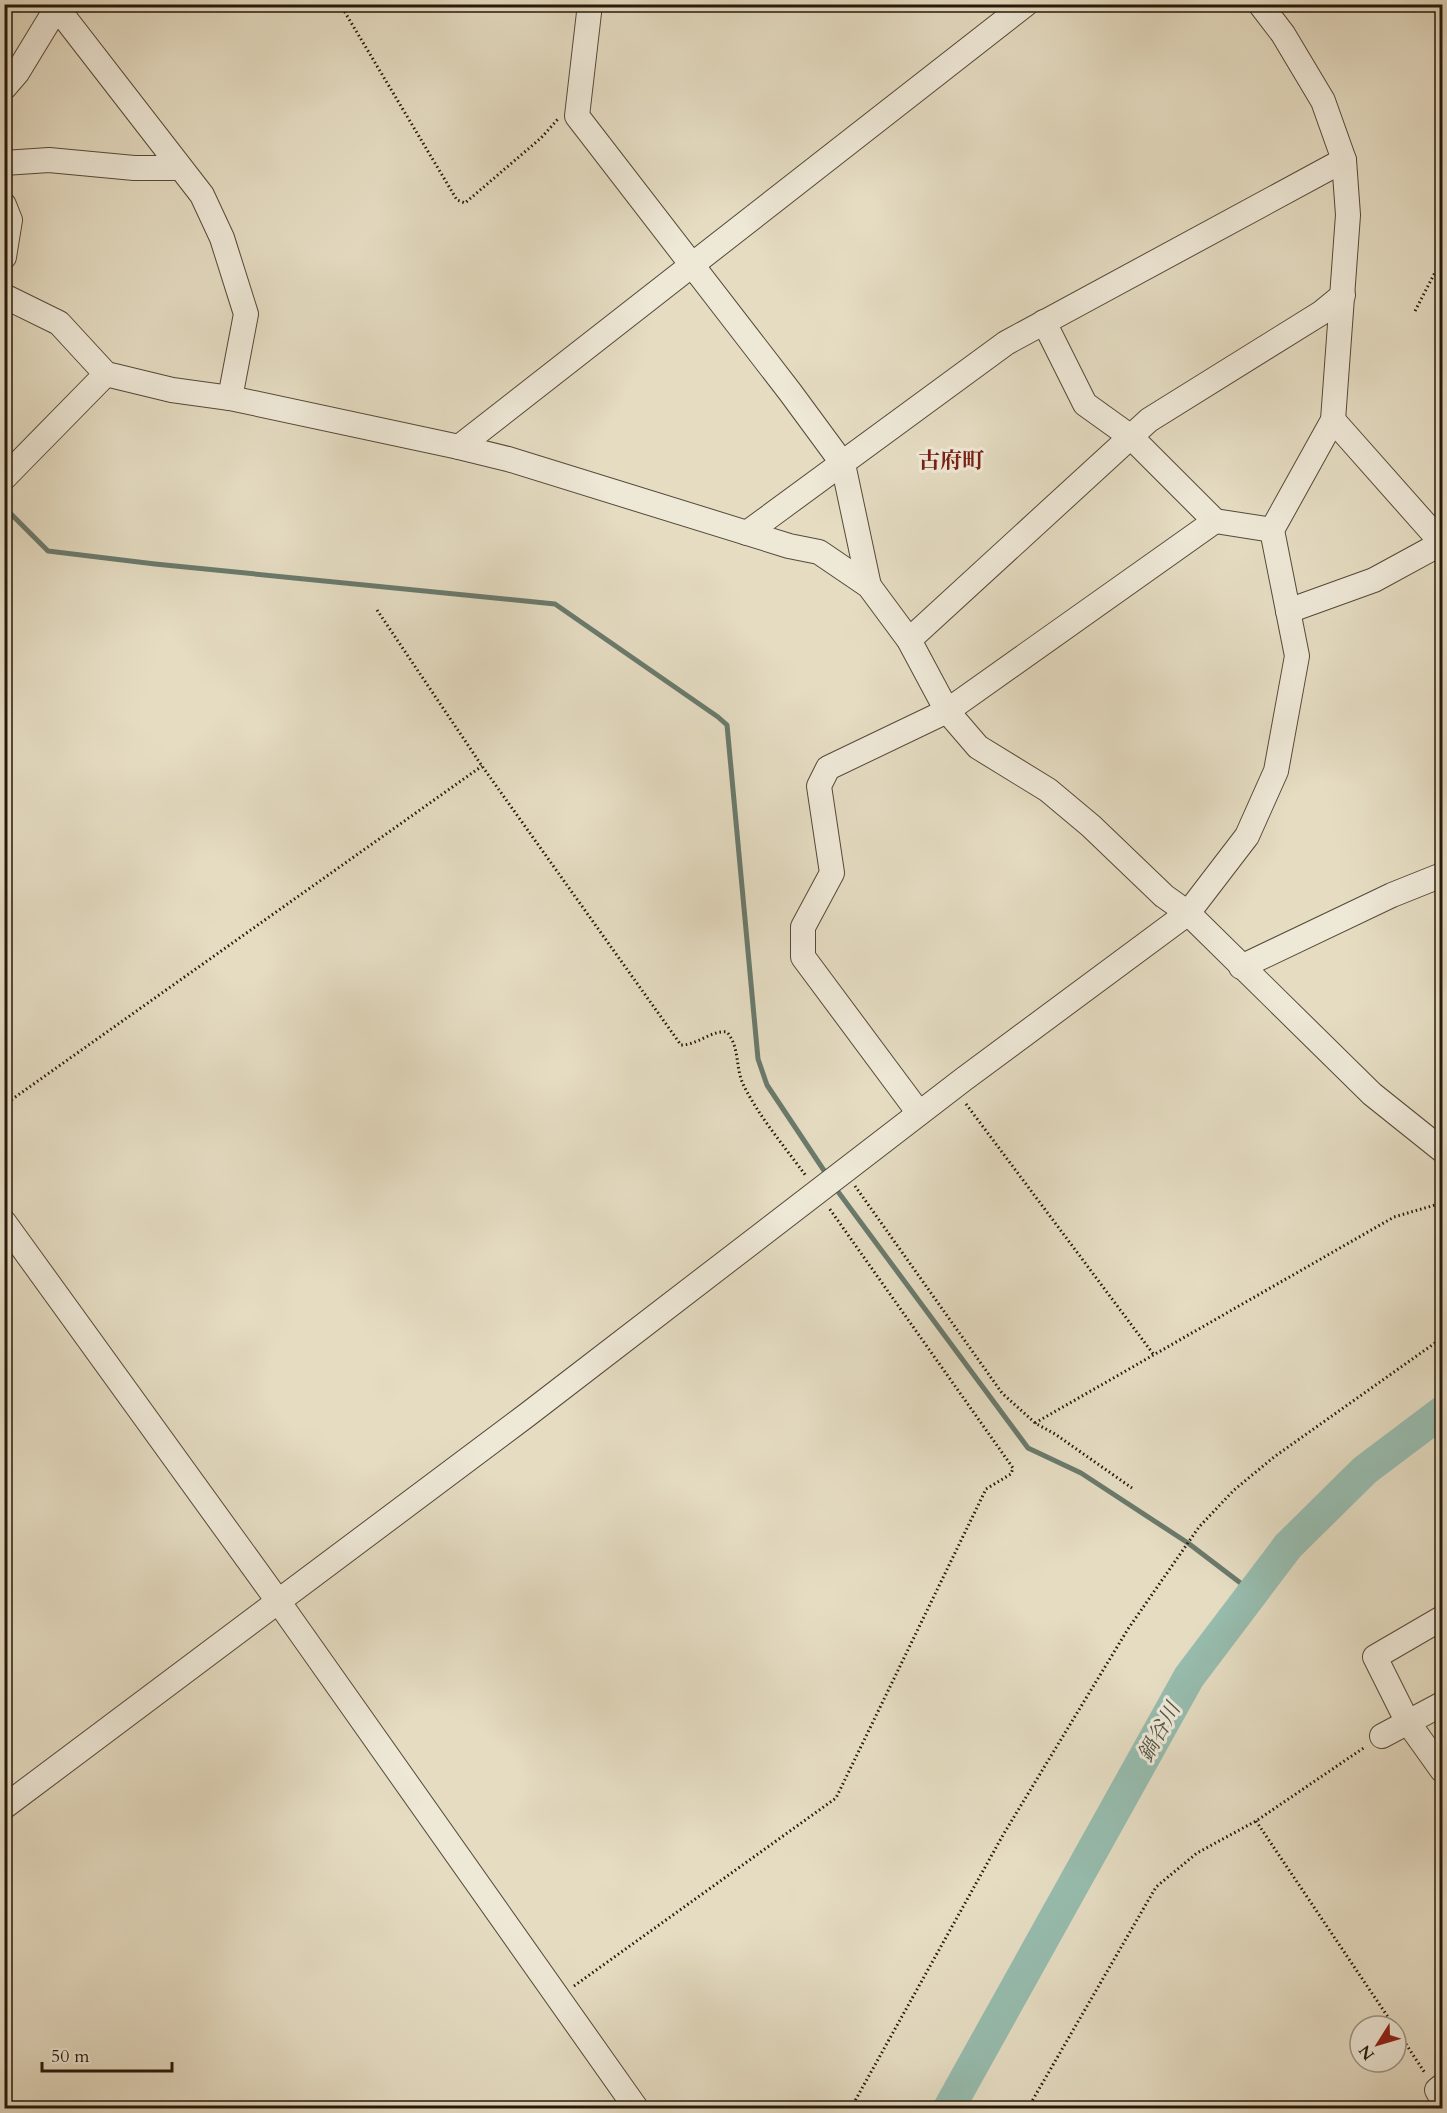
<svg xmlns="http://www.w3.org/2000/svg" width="1447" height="2113" viewBox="0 0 1447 2113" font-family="Cardo,'Noto Serif JP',serif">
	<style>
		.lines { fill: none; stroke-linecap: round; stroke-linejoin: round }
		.stream { stroke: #6a7a6c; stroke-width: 5 }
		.river { stroke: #97bcae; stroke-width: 32 }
		.minor-casing { stroke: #564938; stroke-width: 26 }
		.path { stroke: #26180a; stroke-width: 3; stroke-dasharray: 1.5 3; stroke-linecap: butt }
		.minor { stroke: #eee8d7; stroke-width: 24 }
		.labels { text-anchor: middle; stroke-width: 6; stroke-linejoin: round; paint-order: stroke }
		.water-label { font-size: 21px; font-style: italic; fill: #4e5143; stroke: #eee8d7 }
		.quarter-label { font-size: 22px; font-weight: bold; fill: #7a1f14; stroke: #eee8d7 }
	</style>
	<rect width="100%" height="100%" fill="#e5dcc2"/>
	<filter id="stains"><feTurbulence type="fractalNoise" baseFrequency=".00333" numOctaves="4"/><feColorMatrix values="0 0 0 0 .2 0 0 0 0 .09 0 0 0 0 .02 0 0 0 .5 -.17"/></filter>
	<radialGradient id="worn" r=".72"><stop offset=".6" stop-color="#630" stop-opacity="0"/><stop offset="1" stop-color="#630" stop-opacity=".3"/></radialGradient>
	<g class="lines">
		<g class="stream">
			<path d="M4 507 48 551 155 564 555 604 718 717 727 725 758 1059 767 1085 825 1172"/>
			<path d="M839 1193 1028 1448 1081 1473 1188 1543 1251 1591"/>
		</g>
		<path class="river" d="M949 2108 1189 1677 1288 1546 1365 1470 1442 1412"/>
		<defs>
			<g id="minor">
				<path d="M54 4 202 195 222 238 246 314 230 398"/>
				<path d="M590 4 577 116 790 392 843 464 869 586"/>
				<path d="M4 88 17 73 59 4"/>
				<path d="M4 163 49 160 134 168H180"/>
				<path d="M4 205 10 220 4 257"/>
				<path d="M4 296 59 323 106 374 172 390 230 398 459 447 508 459 789 546 819 552 869 586 909 640 947 711 978 747 1048 790 1091 826 1164 896 1188 913 1372 1094 1442 1150"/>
				<path d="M1044 322 1085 404 1131 437 1215 521 1272 530"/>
				<path d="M459 447 1026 4"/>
				<path d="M4 478 106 374"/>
				<path d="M747 533 1006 343 1344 160"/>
				<path d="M1288 611 1374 580 1442 543 1333 420"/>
				<path d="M909 640 1149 420 1321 313 1343 295"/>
				<path d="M1241 967 1392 895 1442 875"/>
				<path d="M919 1113 803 957V927L832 873 819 786 828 768 947 711 1215 521"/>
				<path d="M4 1222 278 1601 636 2108"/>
				<path d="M1442 1618 1375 1657 1407 1721 1442 1770"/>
				<path d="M1382 1736 1442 1704"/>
				<path d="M4 1807 527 1415 964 1079 1188 913 1247 836 1276 771 1297 656 1272 530 1333 420 1348 215 1344 160 1323 101 1283 34 1260 4"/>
				<path d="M1442 2086 1437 2090 1442 2099"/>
			</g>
		</defs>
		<use href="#minor" class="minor-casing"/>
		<g class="path">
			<path d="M340 4 457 200 465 203 541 138 558 119"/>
			<path d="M1415 311 1442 259"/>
			<path d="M377 610 482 766 681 1045C698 1045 711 1030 727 1032 740 1048 735 1066 743 1084 759 1117 785 1147 806 1176"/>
			<path d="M966 1104 1154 1355"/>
			<path d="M4 1105 482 766"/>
			<path d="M855 1186 1002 1393 1035 1423 1055 1434 1132 1488"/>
			<path d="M1035 1423 1394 1217 1442 1203"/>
			<path d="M1256 1821 1394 2026"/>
			<path d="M574 1986 836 1798 986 1489 1011 1474 1013 1468 829 1208"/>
			<path d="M1396 2029 1425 2073"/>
			<path d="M851 2108 1003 1835 1128 1629 1199 1527 1234 1490 1274 1457 1442 1338"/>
			<path d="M1028 2108 1156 1887 1197 1853 1256 1821 1365 1747"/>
		</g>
		<use href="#minor" class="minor"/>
	</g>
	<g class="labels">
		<g class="water-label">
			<text transform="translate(1159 1732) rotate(-61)" y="7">鍋谷川</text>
		</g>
		<g class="quarter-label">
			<text x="951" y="468">古府町</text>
		</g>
	</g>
	<rect width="1447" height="2113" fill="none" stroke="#e5dcc2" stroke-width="24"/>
	<rect x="6" y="6" width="1435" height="2101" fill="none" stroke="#26180a" stroke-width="3"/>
	<rect x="12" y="12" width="1423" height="2089" fill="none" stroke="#26180a" stroke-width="1.5"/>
	<g transform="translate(1378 2044) rotate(233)"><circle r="28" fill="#eee8d7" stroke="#9e9585" stroke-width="1.5"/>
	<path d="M0-4.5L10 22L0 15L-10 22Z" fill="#8f2418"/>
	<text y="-9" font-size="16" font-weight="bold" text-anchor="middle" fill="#26180a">N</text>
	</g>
	<path d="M42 2062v9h130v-9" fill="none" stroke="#26180a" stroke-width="3"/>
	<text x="51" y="2062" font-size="18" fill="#26180a" stroke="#eee8d7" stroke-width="4.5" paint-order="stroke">50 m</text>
	<rect width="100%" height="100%" filter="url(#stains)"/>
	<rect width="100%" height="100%" fill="url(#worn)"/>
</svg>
